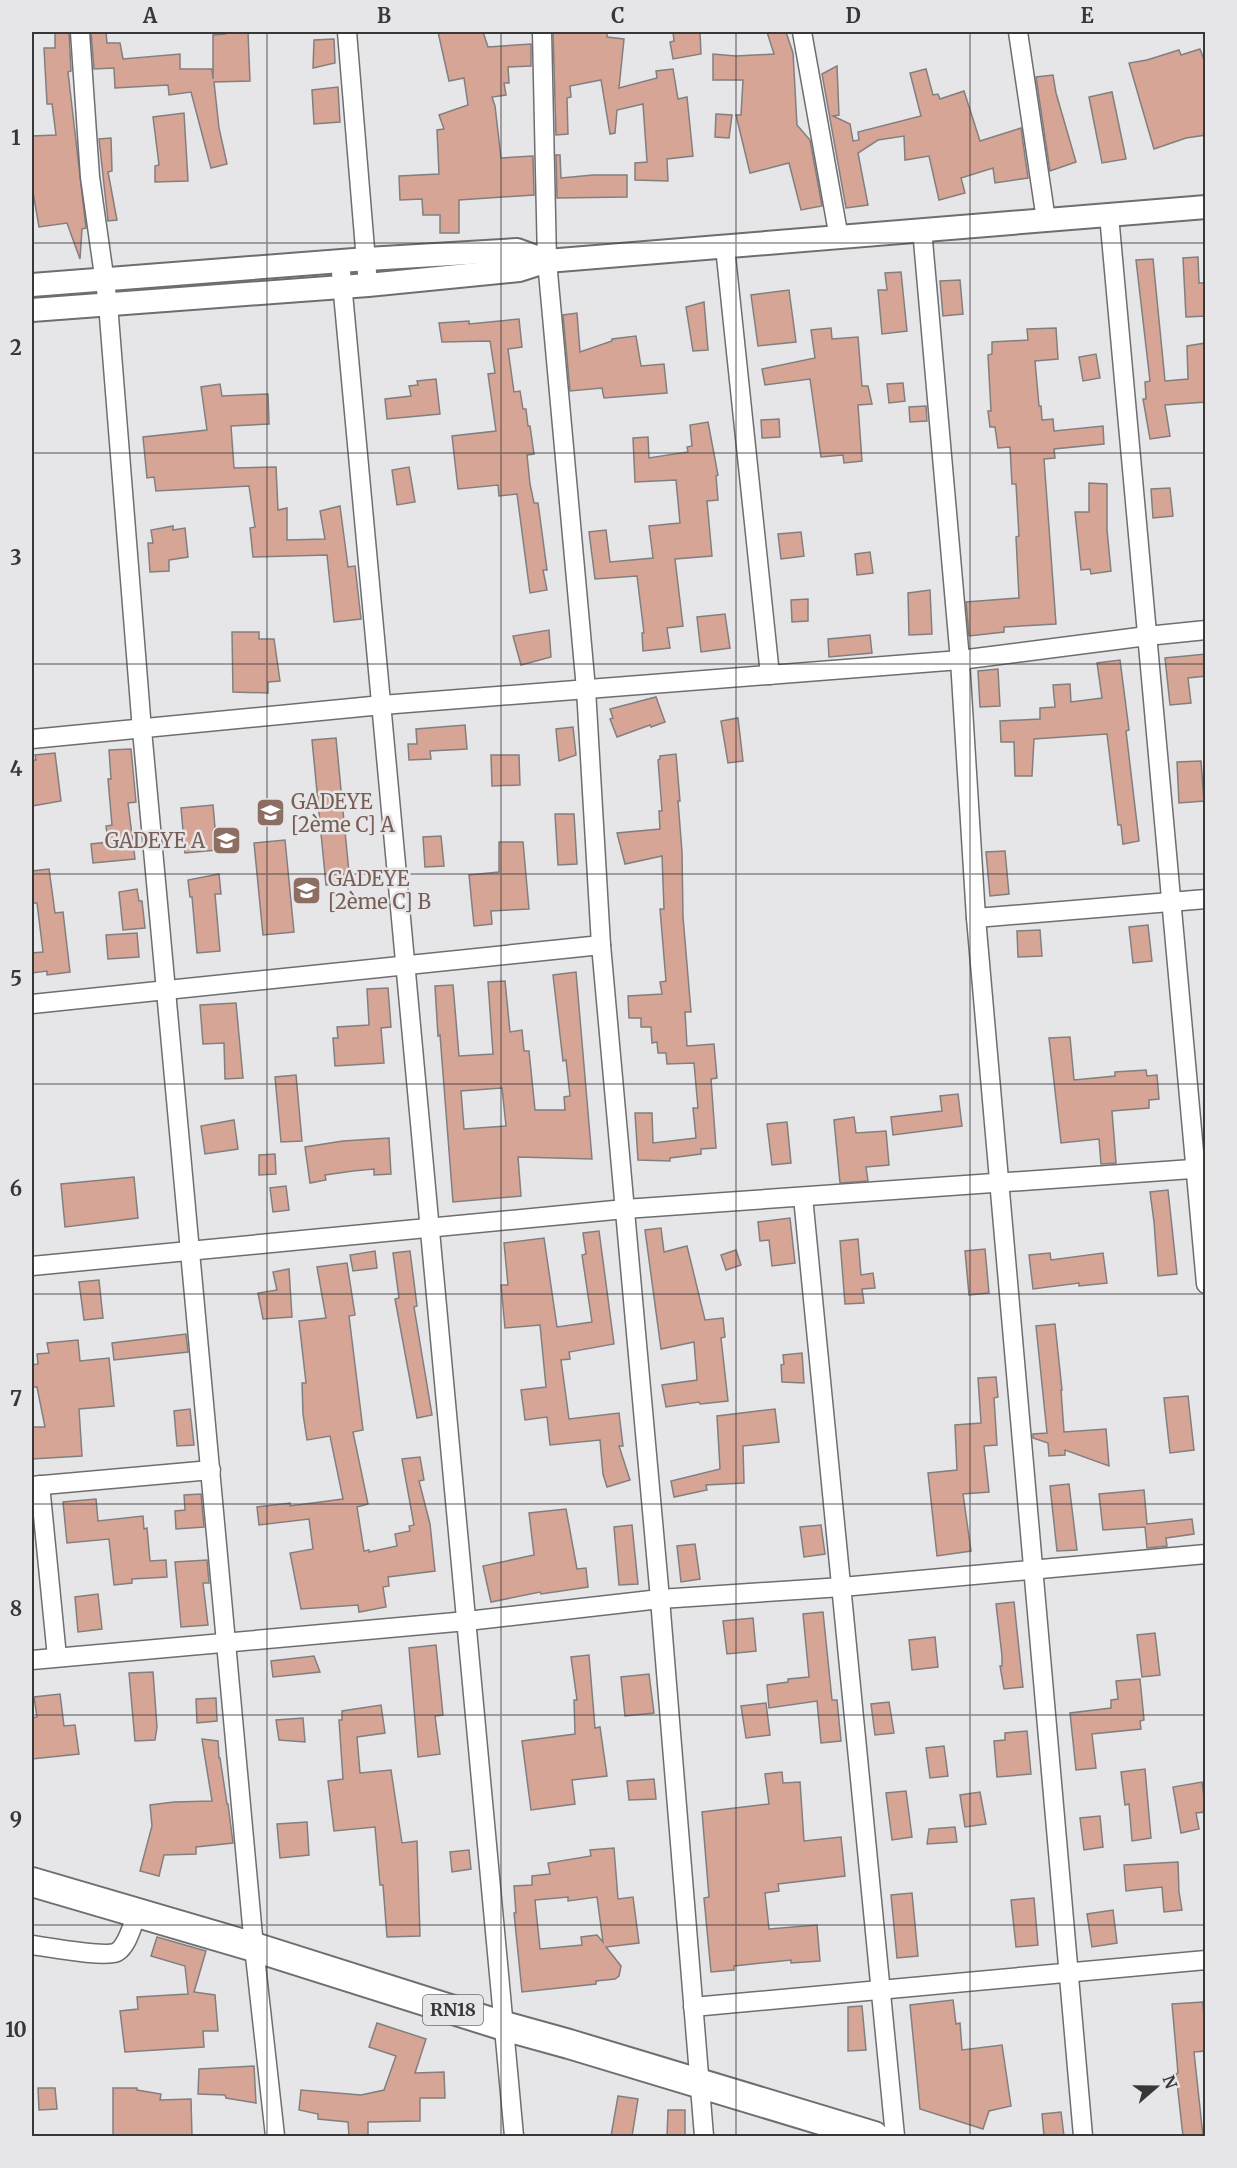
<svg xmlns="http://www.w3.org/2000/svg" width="1237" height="2168" viewBox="0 0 1237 2168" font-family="Merriweather,serif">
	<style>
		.building { fill: #d7a596; stroke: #827f7e; stroke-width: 1.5; fill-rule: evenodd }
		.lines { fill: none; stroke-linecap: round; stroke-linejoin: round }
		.minor-casing { stroke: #6e6e71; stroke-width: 21 }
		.tertiary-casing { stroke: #6e6e71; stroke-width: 26 }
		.primary-casing { stroke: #6e6e71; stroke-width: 32 }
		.minor { stroke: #fff; stroke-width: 18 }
		.tertiary { stroke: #fff; stroke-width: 22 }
		.primary { stroke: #fff; stroke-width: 28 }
		.grid { fill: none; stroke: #373738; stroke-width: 1.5; stroke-opacity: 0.55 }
		.labels { text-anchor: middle; stroke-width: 5; stroke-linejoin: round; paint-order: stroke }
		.shield { fill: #e6e6e9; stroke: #6c6c6d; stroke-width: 1.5 }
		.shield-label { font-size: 18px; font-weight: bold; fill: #373738 }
		.education-label { font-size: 20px; fill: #785e54; stroke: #e6e6e9; text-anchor: start }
		.neatline { fill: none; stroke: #373738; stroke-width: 2 }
		.grid-label { font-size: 20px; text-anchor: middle; font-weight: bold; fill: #373738 }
	</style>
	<rect width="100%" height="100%" fill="#e6e6e9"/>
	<g class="building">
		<path d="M55 32H69L71 71 68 72 86 228 82 229 80 259 67 223 39 227 33 192 32 136 56 135 52 104H47L44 48H55Z"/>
		<path d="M91 32H106L107 43H120L123 59 180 54V69H212L213 79V35L225 34V32H248L250 81 214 82 219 128 227 164 211 168 191 92 169 95 168 85 115 88 114 68 94 69Z"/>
		<path d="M438 32H483L488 47 531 44V66L508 67 509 83H504L506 95 492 97 495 106 501 158 533 156 534 195 459 200V233H440V215H423L422 199 400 200 399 176 439 174 437 130 444 129 439 115 468 105 464 78 449 81Z"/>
		<path d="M553 32H607V37L624 39 619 88 657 78 656 71 673 69 678 99 687 97 693 156 667 159 668 181 635 180V163L647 162 643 104 617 110 615 133 610 134 601 80 570 86 571 97 567 98 568 134 556 135Z"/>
		<path d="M673 32H700L701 54 673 59 670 42 674 41Z"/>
		<path d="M767 32H786L793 53 797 125 810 140 822 206 801 210 789 163 750 173 736 115H741L743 80H713V54L736 56 774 54Z"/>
		<path d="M334 39 335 63 313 68 314 40Z"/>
		<path d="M1200 49 1206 65V135L1186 138 1154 149 1129 63 1147 60 1179 50 1181 55Z"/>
		<path d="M837 66 839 115 833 116 850 124 853 141 859 140 858 132 921 116 910 73 926 69 933 95 938 94 940 99 964 91 980 141 1021 128 1028 178 995 183 993 168 961 178 965 193 939 200 929 156 905 160 904 136 878 140 858 153 868 205 846 208 822 74Z"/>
		<path d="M1053 75 1056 93 1076 162 1050 171 1036 77Z"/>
		<path d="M338 87 340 122 314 124 312 90Z"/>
		<path d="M1112 92 1126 159 1102 163 1089 97Z"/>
		<path d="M184 113 188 181 155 182V166L159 165 153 117Z"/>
		<path d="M716 114 732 115 729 138 715 137Z"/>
		<path d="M111 138 112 171 108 172 117 220 108 221 99 139Z"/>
		<path d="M556 155H560L561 178 593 175H627V197L557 198Z"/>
		<path d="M1198 257 1199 283H1206V316L1186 317 1183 258Z"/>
		<path d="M1153 259 1165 381 1188 379 1187 346 1206 343V402L1165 405 1170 436 1150 439 1143 399H1146L1145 382 1150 381 1136 260Z"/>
		<path d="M901 272 907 331 882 334 878 290H887L885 273Z"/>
		<path d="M960 280 963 314 943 316 940 281Z"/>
		<path d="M789 290 796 342 758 346 751 295Z"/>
		<path d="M704 302 708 350 693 351 686 307Z"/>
		<path d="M577 313 580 352 612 341V339L636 336 641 366 664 364 667 393 604 398 602 388 570 391 563 315Z"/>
		<path d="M519 319 522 347 508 349 514 392 520 391 523 409H526L528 426H530L534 454 527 455 530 484 534 503H538L547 570H543L547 590 530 593 517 494 499 496 498 485 458 489 452 436 496 431 488 374 495 373 490 341 442 342 439 323 469 321V324Z"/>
		<path d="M831 328 832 339 858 337 862 386H868L872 404 858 405 862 461 844 463 843 455 821 457 810 379 765 385 762 369 815 358 811 330Z"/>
		<path d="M1056 328 1058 359 1035 361 1039 406H1041L1042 420 1053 419 1054 431 1103 426 1104 444 1054 449 1055 458 1044 459 1056 624 1004 627V632L969 636 966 602 1019 598 1016 537 1019 536 1016 484H1012L1010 447 998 448 995 427H990L988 411H991L988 355 992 354V342L1028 340 1027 329Z"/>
		<path d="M1096 354 1100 378 1083 381 1079 357Z"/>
		<path d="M436 379 440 414 387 419 385 399 411 396 409 386 418 385 417 381Z"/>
		<path d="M903 383 905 401 889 403 887 384Z"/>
		<path d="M220 384 222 396 268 394 269 424 231 426 234 468 276 467 278 510 287 508V540L325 539 320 511 340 506 348 567 355 566 361 619 334 622 327 555 253 557 250 528 255 527 249 486 156 491 154 477 147 478 143 437 207 430 201 387Z"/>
		<path d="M926 406 927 421 910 422 909 407Z"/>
		<path d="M779 419 780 437 762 438 761 420Z"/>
		<path d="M708 422 718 475 716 476 718 500 707 501 712 556 675 559 683 626 667 628 670 648 643 651 642 633H644L637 576 595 579 589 532 606 530 610 562 653 558 649 526 680 523 676 480 635 482 633 438 648 437 649 458 688 452 687 447 692 446 690 425Z"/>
		<path d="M409 467 415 502 397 505 392 470Z"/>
		<path d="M1089 483 1107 484V530L1111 571 1091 574 1090 569 1081 570 1075 512H1089Z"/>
		<path d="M1170 488 1173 516 1153 518 1151 489Z"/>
		<path d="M173 526V530L185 528 188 557 169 560V571L150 572 148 543H153L151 530Z"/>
		<path d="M801 532 804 556 781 559 778 534Z"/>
		<path d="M870 552 873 573 857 575 855 554Z"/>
		<path d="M930 590 932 634 909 635 908 593Z"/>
		<path d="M808 599V621L792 622 791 600Z"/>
		<path d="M725 614 730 648 701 652 697 617Z"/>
		<path d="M549 630 551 657 521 665 513 636Z"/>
		<path d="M232 632H259V639H274L280 681 268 682V693L233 692Z"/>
		<path d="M870 635 872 653 829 657 828 639Z"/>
		<path d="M1206 654V676L1188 678 1191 703 1170 705 1165 658Z"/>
		<path d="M1120 660 1129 730 1126 731 1139 841 1123 844 1121 825H1118L1107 734 1034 739 1032 776H1015L1014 742H1001L1000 721 1040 719V708L1055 707 1053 685 1070 684 1071 702 1102 698 1097 663Z"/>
		<path d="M998 669 1000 706 980 707 978 671Z"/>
		<path d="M656 697 665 722 651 727 650 725 617 737 610 719 613 718 610 709Z"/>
		<path d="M738 718 743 761 728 763 721 721Z"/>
		<path d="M465 725 467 749 430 751 431 759 409 760 408 744H417L416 729Z"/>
		<path d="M573 727 576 755 559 761 556 729Z"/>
		<path d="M336 738 350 883 326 885 312 740Z"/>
		<path d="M131 749 136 802 128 803 135 859 93 863 91 844 108 842 106 826 112 825 108 779H111L109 750Z"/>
		<path d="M55 753 61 801 32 806V760H36L35 755Z"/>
		<path d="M676 754 680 801H678L682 852 683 917 691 1012H685L687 1046 714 1044 717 1078 711 1079 716 1148 701 1149V1154L670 1158V1161L638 1160 635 1113H652L653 1143 696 1138 693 1108H698L694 1063 667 1064 666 1053H658L657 1042 652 1043 651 1027H641V1018H629L628 996 662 994 660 982 666 981 660 909H664L662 856 625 864 617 833 660 829 659 811H662L658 760 660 759V756Z"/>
		<path d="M491 755H519L520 785 492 786Z"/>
		<path d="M1201 761 1204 801 1179 803 1177 762Z"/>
		<path d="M213 805 217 850 185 853 181 808Z"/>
		<path d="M555 814H574L577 864 558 865Z"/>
		<path d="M441 836 444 866 425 867 423 837Z"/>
		<path d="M285 840 294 932 263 935 254 843Z"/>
		<path d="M499 842H523L529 909 491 911 492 924 474 926 469 875 499 872Z"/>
		<path d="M1005 851 1009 894 990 896 986 852Z"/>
		<path d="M49 869 55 913 63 912 70 972 47 975V971L32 973V953L43 952 37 903H32V871Z"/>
		<path d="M219 874 221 894H215L220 951 197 953 192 897H190L188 880Z"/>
		<path d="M137 889 139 901H142L145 928 123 930 119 892Z"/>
		<path d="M1148 925 1152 961 1133 963 1129 927Z"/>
		<path d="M1040 930 1042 956 1018 957 1017 931Z"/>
		<path d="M137 933 139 957 108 959 106 935Z"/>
		<path d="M576 972 592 1159 518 1157 521 1196 453 1202 440 1035 438 1036 435 986 453 985 459 1056 493 1054 488 982 505 981 510 1032 522 1030 524 1051H529L535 1110H565L564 1097 570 1096 566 1060 563 1061 553 975ZM502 1088 506 1126 464 1129 461 1091Z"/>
		<path d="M388 988 391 1027 381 1028 384 1063 335 1066 333 1038H338L337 1027 369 1025 367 989Z"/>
		<path d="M236 1003 243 1078 225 1079 224 1043 203 1044 200 1005Z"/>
		<path d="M1070 1037 1074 1080 1115 1076V1072L1146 1070 1147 1076 1157 1075 1159 1099 1149 1100V1108L1112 1111 1116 1163 1101 1164 1099 1139 1061 1143 1049 1038Z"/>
		<path d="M296 1075 302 1141 281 1142 275 1077Z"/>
		<path d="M958 1094 962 1126 893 1135 891 1117 942 1111 940 1096Z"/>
		<path d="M854 1117 856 1133 886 1131 889 1165 866 1167 868 1181 840 1183 834 1120Z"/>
		<path d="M234 1120 238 1149 205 1154 201 1126Z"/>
		<path d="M787 1122 791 1163 772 1165 767 1124Z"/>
		<path d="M389 1138 391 1174 374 1175V1169L353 1171 325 1175 326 1180 310 1183 305 1147 343 1141Z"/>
		<path d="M275 1154 276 1174 259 1175V1155Z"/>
		<path d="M134 1177 138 1218 65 1227 61 1184Z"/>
		<path d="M286 1186 289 1210 273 1212 270 1188Z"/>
		<path d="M1168 1190 1177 1274 1158 1276 1154 1222 1150 1192Z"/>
		<path d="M790 1218 795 1263 772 1266 769 1240 760 1241 758 1222Z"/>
		<path d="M661 1228 664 1252 687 1246 705 1320 723 1318 725 1337 721 1338 728 1401 700 1404 699 1402 666 1407 662 1385 697 1380 694 1342 661 1349 645 1230Z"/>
		<path d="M599 1231 614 1344 569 1352 570 1359 561 1360 569 1419 619 1413 623 1446H619L630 1480 607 1487 603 1474 600 1440 550 1445 547 1417 525 1420 521 1390 546 1387 540 1325 505 1328 501 1285H508L504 1243 544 1238 557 1327 592 1322 582 1255 586 1254 583 1233Z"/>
		<path d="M858 1239 861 1275 873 1273 875 1288 862 1289 864 1303 845 1304 840 1241Z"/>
		<path d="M985 1249 989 1293 969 1295 965 1251Z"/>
		<path d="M736 1250 741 1265 726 1270 721 1255Z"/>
		<path d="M375 1251 377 1268 353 1271 350 1255Z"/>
		<path d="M410 1251 417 1306 414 1307 432 1415 417 1418 395 1299 399 1298 393 1253Z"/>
		<path d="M1050 1253 1051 1260 1103 1253 1107 1283 1079 1286V1283L1033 1289 1029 1255Z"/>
		<path d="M347 1263 355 1315 349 1316 363 1430 353 1432 368 1504 357 1507 364 1551 369 1550V1552L397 1546 395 1534 410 1531 409 1526 414 1525 402 1459 420 1457 424 1480 419 1481 430 1524 435 1571 388 1577 389 1586 383 1587 386 1607 359 1612 358 1605 301 1609 290 1553 313 1549 309 1519 259 1525 257 1507 290 1503V1506L343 1499 330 1436 307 1440 303 1414 302 1383H306L299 1321 326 1318 317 1267Z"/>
		<path d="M289 1269 292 1317 263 1319 258 1293 277 1290 273 1272Z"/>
		<path d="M99 1280 103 1318 84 1320 79 1282Z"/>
		<path d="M1055 1324 1062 1390H1061L1064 1432 1106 1429 1109 1466 1065 1450V1455L1049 1456 1048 1443 1033 1438V1434L1047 1433 1036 1326Z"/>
		<path d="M186 1334 188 1352 114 1360 112 1343Z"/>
		<path d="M78 1340 80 1361 109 1358 114 1406 79 1409 82 1456 32 1459V1427H45L37 1387H32V1365L38 1364 37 1354 49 1353 47 1343Z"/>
		<path d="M802 1353 804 1383 782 1382 781 1365 784 1364 783 1355Z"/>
		<path d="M996 1377 998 1397 994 1398 997 1445 984 1446 989 1492 963 1494 971 1551 937 1556 928 1473 957 1470 955 1425 981 1423 978 1378Z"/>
		<path d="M1188 1396 1194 1450 1170 1453 1164 1398Z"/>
		<path d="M190 1409 194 1445 177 1446 174 1411Z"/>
		<path d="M775 1409 779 1442 743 1446 744 1483 706 1485 707 1490 674 1497 671 1481 720 1469 717 1416Z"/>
		<path d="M1069 1484 1077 1550 1057 1551 1050 1486Z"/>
		<path d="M1144 1490 1147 1524 1192 1519 1194 1534 1166 1538 1167 1546 1147 1548 1145 1527 1103 1530 1099 1494Z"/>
		<path d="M201 1494 204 1527 176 1529 175 1511 185 1510 184 1495Z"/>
		<path d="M96 1499 98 1521 143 1516 144 1529 147 1528 150 1561 166 1560 167 1577 132 1579V1583L114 1585 109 1539 67 1543 63 1502Z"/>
		<path d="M566 1509 577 1569 586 1568 588 1587 541 1594 540 1592 491 1602 483 1566 534 1555 529 1513Z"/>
		<path d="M632 1525 638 1584 619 1585 614 1527Z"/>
		<path d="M821 1525 825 1554 804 1557 800 1527Z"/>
		<path d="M695 1544 700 1579 681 1582 677 1546Z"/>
		<path d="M207 1560 209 1583H203L208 1625 181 1627 175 1562Z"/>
		<path d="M98 1594 102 1629 78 1632 75 1597Z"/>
		<path d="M1014 1602 1023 1687 1004 1689 1000 1666H1002V1656L996 1604Z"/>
		<path d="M823 1612 832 1700H837L841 1741 821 1743 817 1701 769 1708 767 1685 788 1682V1679L809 1677 803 1614Z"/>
		<path d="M753 1618 756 1651 727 1654 723 1621Z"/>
		<path d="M1155 1633 1160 1675 1142 1677 1137 1635Z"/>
		<path d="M935 1637 938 1667 912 1670 909 1640Z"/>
		<path d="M436 1645 443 1715 435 1716 440 1754 418 1757 409 1648Z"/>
		<path d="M589 1655 595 1728 600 1727 607 1776 572 1780 575 1804 531 1810 522 1741 575 1734 574 1700H577L571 1657Z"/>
		<path d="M314 1656 320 1672 273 1677 271 1661Z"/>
		<path d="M153 1672 157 1727 155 1740 135 1741 129 1673Z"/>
		<path d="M649 1674 654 1713 625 1716 621 1677Z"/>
		<path d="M1140 1679 1144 1720 1140 1721 1141 1729 1092 1734 1096 1768 1076 1770 1070 1713 1111 1708V1700L1118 1699 1116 1681Z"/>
		<path d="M60 1694 64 1726 75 1725 79 1754 32 1759V1718L37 1717 34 1697Z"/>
		<path d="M216 1698 217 1721 197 1723 196 1699Z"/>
		<path d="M889 1702 894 1733 875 1735 871 1704Z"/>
		<path d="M766 1703 770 1735 746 1738 741 1706Z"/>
		<path d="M381 1705 385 1733 357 1737 360 1773 391 1770 402 1843 417 1841 420 1936 387 1937 383 1885H380L375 1827 334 1831 328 1781 343 1779 339 1720H342V1711Z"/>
		<path d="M303 1718 305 1742 279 1740 276 1720Z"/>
		<path d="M1027 1731 1031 1774 997 1777 994 1741 1005 1740V1733Z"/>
		<path d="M202 1739 218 1741 219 1758H220L227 1804H228L233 1843 196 1847V1854L164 1855 159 1876 140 1871 152 1826 150 1805 174 1802 212 1801Z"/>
		<path d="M944 1746 948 1776 930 1778 926 1748Z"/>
		<path d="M1145 1769 1151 1838 1132 1841 1129 1804 1125 1805 1121 1772Z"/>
		<path d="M782 1772 783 1783 800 1782 804 1841 841 1837 845 1876 778 1884 779 1891 765 1893 769 1929 817 1925 820 1961 791 1963V1960L734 1966V1970L711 1972 704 1898 709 1897 702 1812 769 1804 765 1774Z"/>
		<path d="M654 1779 656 1799 629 1800 627 1781Z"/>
		<path d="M1202 1782 1206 1812 1196 1813 1199 1829 1181 1833 1173 1787Z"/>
		<path d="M906 1791 912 1837 892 1840 886 1793Z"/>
		<path d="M980 1792 986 1824 965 1827 960 1795Z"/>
		<path d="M1100 1816 1103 1847 1084 1850 1080 1818Z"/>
		<path d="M307 1822 309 1855 280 1858 277 1824Z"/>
		<path d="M955 1827 957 1842 927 1844 929 1829Z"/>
		<path d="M614 1848 618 1899 633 1897 639 1943 606 1947 621 1966 619 1976 615 1979 596 1981V1984L522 1992 514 1913H516L514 1886 532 1885V1876L550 1874 548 1863 591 1856 590 1850ZM568 1897V1901L597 1897 603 1942 597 1935 581 1937 582 1945 540 1949 535 1900Z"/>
		<path d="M469 1850 471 1869 452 1872 450 1852Z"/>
		<path d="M1178 1862 1179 1892 1182 1910 1164 1912 1162 1887 1126 1891 1124 1865Z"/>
		<path d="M912 1893 918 1956 897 1958 891 1895Z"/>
		<path d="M1034 1898 1038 1945 1016 1947 1011 1900Z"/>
		<path d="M1113 1910 1117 1943 1092 1947 1087 1914Z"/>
		<path d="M157 1937 206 1951 194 1992 215 1995 218 2031H203L204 2047 125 2052 120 2011 138 2009 137 1997 188 1994 185 1966 151 1956Z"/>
		<path d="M953 2000 956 2024 960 2023 962 2050 1002 2045 1011 2106 989 2111 983 2129 920 2109 910 2005Z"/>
		<path d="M1203 2002 1206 2051 1194 2052 1203 2136H1183L1176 2074 1178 2073 1172 2004Z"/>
		<path d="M862 2006 866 2050 848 2051V2007Z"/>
		<path d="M377 2023 426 2039 415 2073 444 2072 445 2098H420V2121L368 2122V2136H349L348 2122 318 2119V2114L299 2110 301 2090 361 2095 384 2090 396 2056 369 2047Z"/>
		<path d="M254 2066 256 2103 226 2098 225 2095 198 2094 199 2069Z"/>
		<path d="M38 2088H55L57 2109 39 2110Z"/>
		<path d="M113 2088H137V2090L161 2094 160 2100 191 2099 192 2136 113 2135Z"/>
		<path d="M618 2096 638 2099 632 2136H611Z"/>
		<path d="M668 2110H685V2136H667Z"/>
		<path d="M1061 2112 1064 2136H1044L1042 2114Z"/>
	</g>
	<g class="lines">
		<defs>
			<g id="minor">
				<path d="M80 32 90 177 108 304 142 730 254 1947 275 2136"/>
				<path d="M347 32 368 285"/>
				<path d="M542 32 547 261 586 689 601 945 660 1599 704 2136"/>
				<path d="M802 32 839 238"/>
				<path d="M1018 32 1046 220"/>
				<path d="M1109 215 1206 1284"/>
				<path d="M922 229 960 660 976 918 1083 2136"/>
				<path d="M725 247 770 675"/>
				<path d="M340 261 514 2136"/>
				<path d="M32 739 382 705 960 660 1147 636 1206 630"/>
				<path d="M976 918 1206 899"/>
				<path d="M32 1004 601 945"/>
				<path d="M803 1197 895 2136"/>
				<path d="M32 1266 625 1209 1206 1168"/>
				<path d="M40 1485 57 1657"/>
				<path d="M32 1486 211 1470"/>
				<path d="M32 1660 467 1621 660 1599 842 1587 1206 1554"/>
				<path d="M32 1945C48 1947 105 1958 117 1952 128 1945 132 1925 137 1914"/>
				<path d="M693 2007 1206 1960"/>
			</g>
			<g id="tertiary">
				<path d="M32 285 367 259 517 250 547 261"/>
				<path d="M32 310 368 285 519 270 547 261 1206 207"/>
			</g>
			<path id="primary" d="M32 1882 254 1947 504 2026 569 2044 874 2136"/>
		</defs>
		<use href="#minor" class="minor-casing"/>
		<use href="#tertiary" class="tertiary-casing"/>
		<use href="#primary" class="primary-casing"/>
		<use href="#minor" class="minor"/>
		<use href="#tertiary" class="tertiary"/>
		<use href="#primary" class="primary"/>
	</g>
	<path class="grid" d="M267 32V2136M501 32V2136M736 32V2136M970 32V2136M32 243H1206M32 453H1206M32 664H1206M32 874H1206M32 1084H1206M32 1294H1206M32 1504H1206M32 1715H1206M32 1925H1206"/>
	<defs>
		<symbol id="school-square" viewBox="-11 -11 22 22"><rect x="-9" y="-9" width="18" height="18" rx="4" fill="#8d6e63" stroke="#e6e6e9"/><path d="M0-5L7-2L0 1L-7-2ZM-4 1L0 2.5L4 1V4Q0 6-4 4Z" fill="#fff"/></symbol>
	</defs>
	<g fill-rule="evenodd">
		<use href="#school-square" x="254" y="796" width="33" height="33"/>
		<use href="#school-square" x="210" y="824" width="33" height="33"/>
		<use href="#school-square" x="290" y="874" width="33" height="33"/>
	</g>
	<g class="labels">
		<rect class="shield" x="423" y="1995" width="60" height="30" rx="4.5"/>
		<g class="shield-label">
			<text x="453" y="2016">RN18</text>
		</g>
		<g class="education-label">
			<text x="291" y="809">GADEYE<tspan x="291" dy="23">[2ème C] A</tspan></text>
			<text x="205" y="848" text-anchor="end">GADEYE A</text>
			<text x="328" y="886">GADEYE<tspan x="328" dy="23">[2ème C] B</tspan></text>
		</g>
	</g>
	<rect width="1237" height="2168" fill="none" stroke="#e6e6e9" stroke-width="66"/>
	<g transform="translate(1156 2087) rotate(70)" stroke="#e6e6e9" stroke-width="4.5" paint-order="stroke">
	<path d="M0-4.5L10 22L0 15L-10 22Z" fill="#373738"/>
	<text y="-9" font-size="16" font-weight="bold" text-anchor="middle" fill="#373738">N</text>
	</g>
	<rect x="33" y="33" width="1171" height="2102" class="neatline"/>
	<g class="grid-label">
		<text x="150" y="23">A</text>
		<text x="384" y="23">B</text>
		<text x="618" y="23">C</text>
		<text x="853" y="23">D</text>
		<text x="1087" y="23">E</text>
		<text x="16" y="145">1</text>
		<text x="16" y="355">2</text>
		<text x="16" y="565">3</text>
		<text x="16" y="776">4</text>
		<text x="16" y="986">5</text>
		<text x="16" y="1196">6</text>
		<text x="16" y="1406">7</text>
		<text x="16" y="1616">8</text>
		<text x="16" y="1827">9</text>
		<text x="16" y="2037">10</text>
	</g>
</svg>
